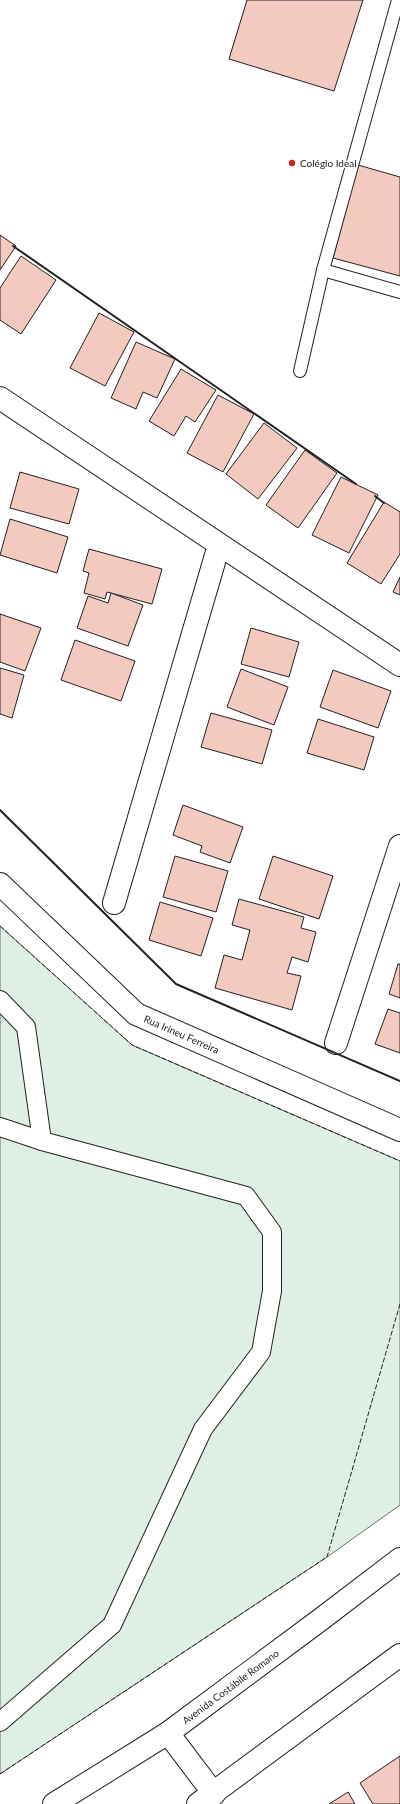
<svg xmlns="http://www.w3.org/2000/svg" width="400" height="1804" viewBox="0 0 400 1804" font-family="Lato,sans-serif">
	<style>
		.green { fill: #e0efe3; stroke: #6f6f6f }
		.building { fill: #f3c9c0; stroke: #222 }
		.lines { fill: none; stroke-linecap: round; stroke-linejoin: round }
		.service-casing { stroke: #222; stroke-width: 14 }
		.pedestrian-casing { stroke: #222; stroke-width: 20 }
		.minor-casing { stroke: #222; stroke-width: 24 }
		.secondary-casing { stroke: #222; stroke-width: 24 }
		.service { stroke: #fff; stroke-width: 12 }
		.pedestrian { stroke: #fff; stroke-width: 18 }
		.minor { stroke: #fff; stroke-width: 22 }
		.secondary { stroke: #fff; stroke-width: 22 }
		.fence { stroke: #222; stroke-width: 1; stroke-dasharray: 5 2; stroke-linecap: butt }
		.wall { stroke: #222; stroke-width: 2 }
		.poi-dot { fill: #c62828; stroke: #fff; stroke-width: 1.5 }
		.labels { text-anchor: middle; stroke-width: 3; stroke-linejoin: round; paint-order: stroke }
		.poi-label { font-size: 10px; fill: #222; stroke: #fff; text-anchor: start }
		.street-label { font-size: 10px; fill: #222; stroke: #fff }
	</style>
	<rect width="100%" height="100%" fill="#fff"/>
	<path class="green" d="M0 926 132 1045 400 1161V1505L327 1557 0 1774Z"/>
	<g class="building">
		<path d="M247 0H363L334 91 229 59Z"/>
		<path d="M358 165 400 177V276L333 258Z"/>
		<path d="M0 235 16 246 0 270Z"/>
		<path d="M21 256 56 280 21 334 0 320V288Z"/>
		<path d="M99 313 134 332 105 386 70 368Z"/>
		<path d="M136 342 175 359 157 398 143 392 136 409 111 398Z"/>
		<path d="M181 369 216 390 195 422 186 416 174 436 149 421Z"/>
		<path d="M218 395 254 414 223 472 187 453Z"/>
		<path d="M264 423 297 448 258 499 226 474Z"/>
		<path d="M305 450 337 473 298 528 266 505Z"/>
		<path d="M20 472 79 489 69 524 10 508Z"/>
		<path d="M341 477 378 495 349 553 312 535Z"/>
		<path d="M384 502 400 512V554L381 584 347 563Z"/>
		<path d="M10 519 68 537 57 573 0 555Z"/>
		<path d="M89 549 162 569 152 604 107 592 105 599 84 593 89 573 83 571Z"/>
		<path d="M400 577V595L393 592Z"/>
		<path d="M111 593 143 605 128 646 77 628 88 596 108 603Z"/>
		<path d="M0 614 41 628 25 671 0 662Z"/>
		<path d="M251 628 299 642 289 677 241 664Z"/>
		<path d="M75 640 135 661 121 701 61 680Z"/>
		<path d="M0 668 24 675 12 718 0 714Z"/>
		<path d="M241 669 288 687 274 725 227 707Z"/>
		<path d="M333 670 391 691 378 728 320 707Z"/>
		<path d="M211 713 272 730 262 764 201 747Z"/>
		<path d="M318 719 374 737 364 770 307 753Z"/>
		<path d="M183 805 243 827 230 863 200 852 202 846 173 835Z"/>
		<path d="M175 856 228 871 216 912 163 897Z"/>
		<path d="M273 856 333 876 319 919 259 899Z"/>
		<path d="M239 899 304 917 301 928 316 932 308 962 292 957 287 973 301 976 292 1010 215 988 224 955 242 960 250 930 232 925Z"/>
		<path d="M160 902 213 918 201 956 149 940Z"/>
		<path d="M398 964H400V998L389 994Z"/>
		<path d="M388 1009 400 1013V1053L375 1044Z"/>
		<path d="M400 1756V1804H373L360 1783Z"/>
		<path d="M348 1792 355 1804H329Z"/>
	</g>
	<g class="lines">
		<defs>
			<g id="service">
				<path d="M323 270 400 292"/>
				<path d="M300 371 323 270 398 0"/>
			</g>
			<g id="pedestrian">
				<path d="M0 1000 26 1027 42 1141 246 1196 272 1232V1291L261 1352 203 1429 112 1625 0 1722"/>
				<path d="M0 1127 42 1141"/>
			</g>
			<g id="minor">
				<path d="M0 398 400 665"/>
				<path id="s1" d="M0 884 136 1014 400 1130"/>
				<path d="M114 903 219 545"/>
				<path d="M336 1043 400 846"/>
			</g>
			<g id="secondary">
				<path d="M168 1733 214 1794"/>
				<path id="s2" d="M54 1804 168 1733 320 1620 400 1559"/>
				<path d="M198 1804 400 1655"/>
			</g>
		</defs>
		<use href="#service" class="service-casing"/>
		<use href="#pedestrian" class="pedestrian-casing"/>
		<use href="#minor" class="minor-casing"/>
		<use href="#secondary" class="secondary-casing"/>
		<use href="#service" class="service"/>
		<use href="#pedestrian" class="pedestrian"/>
		<use href="#minor" class="minor"/>
		<use href="#secondary" class="secondary"/>
		<g class="fence">
			<path d="M0 926 132 1045 400 1161"/>
			<path d="M0 1774 327 1557 400 1304"/>
		</g>
		<g class="wall">
			<path d="M13 246 356 484"/>
			<path d="M375 496 384 503"/>
			<path d="M0 810 176 984 400 1081"/>
		</g>
	</g>
	<circle class="poi-dot" cx="292" cy="163" r="4"/>
	<g class="labels">
		<g class="poi-label">
			<text x="300" y="167">Colégio Ideal</text>
		</g>
		<g class="street-label">
			<text dy="4" stroke="none"><textPath href="#s1" startOffset="238">Rua Irineu Ferreira</textPath></text>
			<text dy="4" stroke="none"><textPath href="#s2" startOffset="212">Avenida Costábile Romano</textPath></text>
		</g>
	</g>
</svg>
